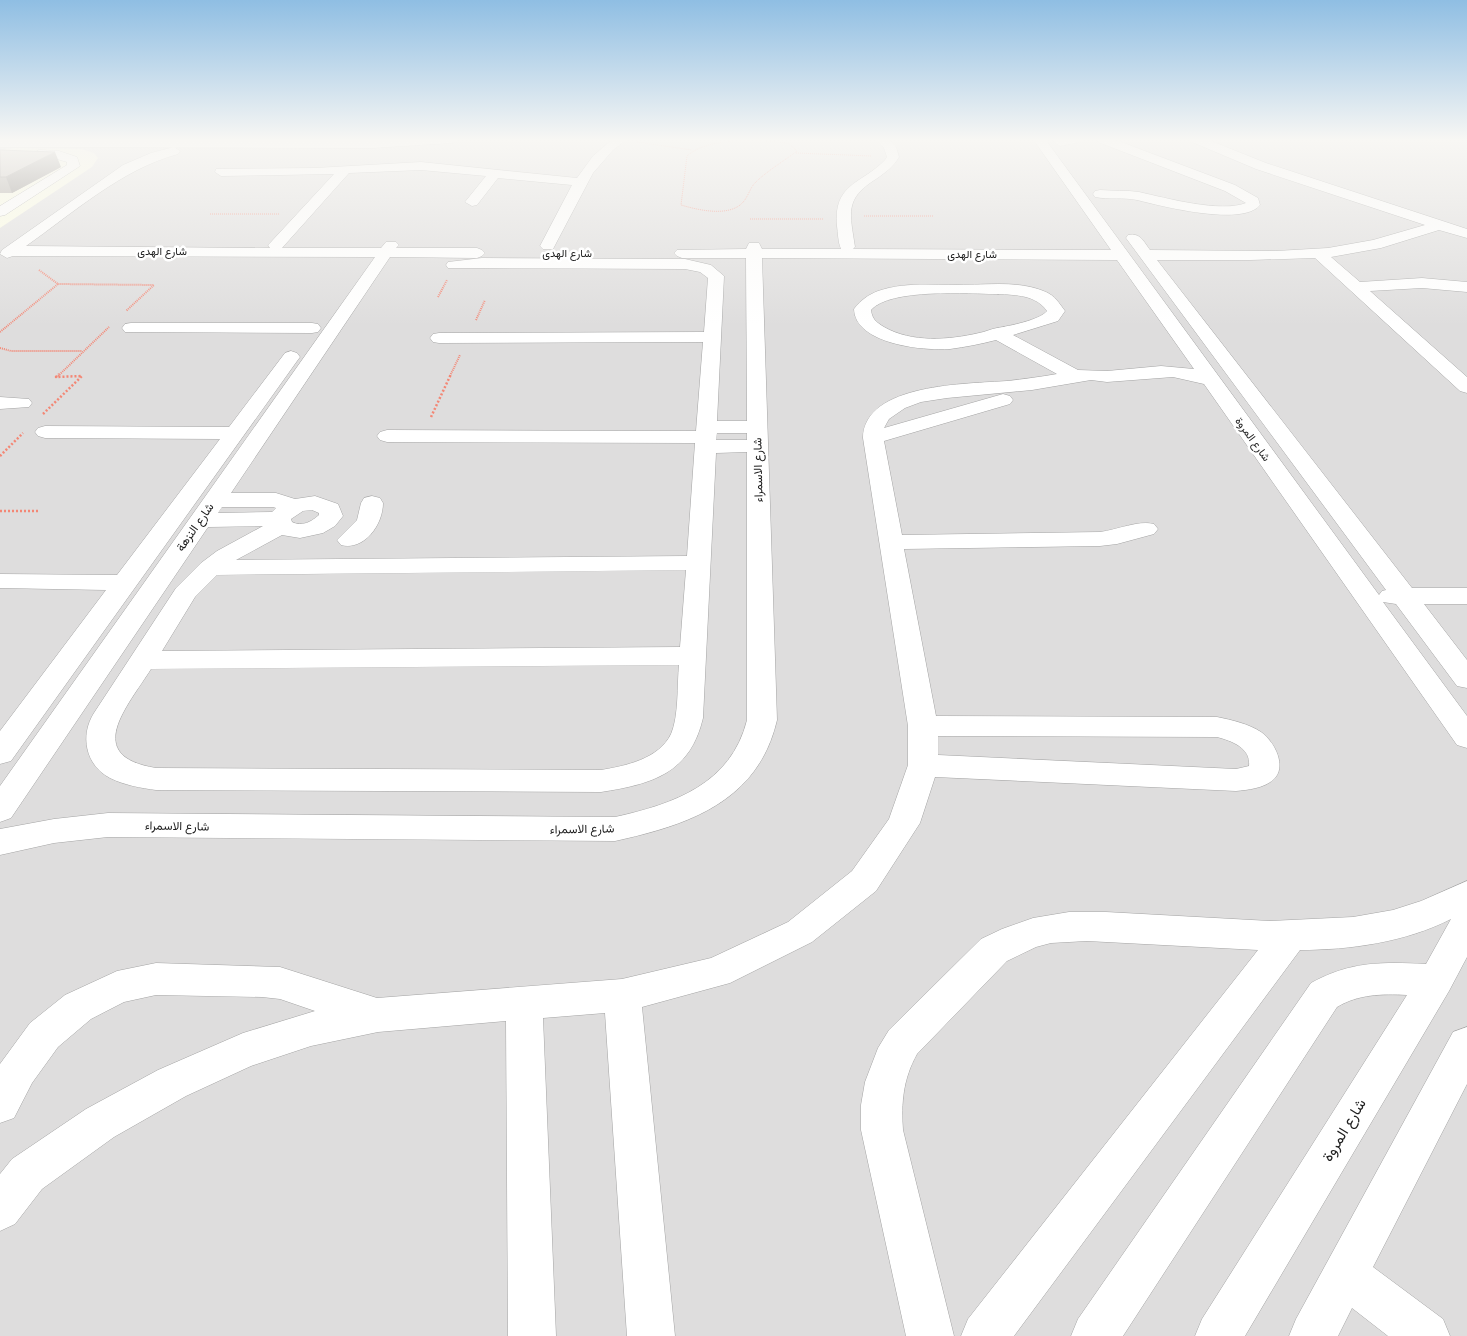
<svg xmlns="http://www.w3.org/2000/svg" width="1467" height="1336" viewBox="0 0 1467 1336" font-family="Lato,Vazirmatn,sans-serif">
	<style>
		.residential { fill: #dedddd }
		.education { fill: #fcfde3 }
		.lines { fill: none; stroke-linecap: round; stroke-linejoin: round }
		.minor-casing { stroke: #a4a4a4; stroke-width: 1 }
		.path-far2 { stroke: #f38775; stroke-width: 1; stroke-dasharray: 1 1; stroke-linecap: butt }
		.path-far1 { stroke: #f38775; stroke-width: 2; stroke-dasharray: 1 1; stroke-linecap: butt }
		.path { stroke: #f38775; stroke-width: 2.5; stroke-dasharray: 2 2; stroke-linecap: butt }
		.minor { fill: #fff; fill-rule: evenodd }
		.wall { fill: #a39d97 }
		.shaded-wall { fill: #847f7b }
		.building { fill: #bdb6b0; stroke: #847f7b }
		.labels { text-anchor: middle; stroke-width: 5; stroke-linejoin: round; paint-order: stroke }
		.far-street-label { font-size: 11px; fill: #202020; stroke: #fff }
		.street-label { font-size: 12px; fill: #202020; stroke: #fff }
		.near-street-label { font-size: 15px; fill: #202020; stroke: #fff }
	</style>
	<rect width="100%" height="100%" fill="#f0ede7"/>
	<rect class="residential" x="0" y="139" width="1467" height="1197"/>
	<path class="education" d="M13 148 81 149 94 153 98 158 92 167 0 228V150Z"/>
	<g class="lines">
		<defs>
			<g id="minor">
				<path d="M0 139H458L452 143 372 148 0 147Z"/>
				<path d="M613 139H627L613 150 593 173 553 249H543L540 246 572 185 498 178 477 205 472 206 465 202 486 176 421 170 349 173 282 248H381L386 242H396L399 245 396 248H477L482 250 485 253 482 256 477 258 390 257 231 493H276L295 499 315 496 338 504 343 516 335 526 323 533 300 538 282 535 236 560 687 556 695 443 387 442 380 440 377 436 380 432 387 430 696 431 703 342 439 343 433 342 430 338 433 334 439 333 704 332 708 278 700 272 685 269 482 268H448L446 265 448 262 482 258 685 259 711 265 724 276 717 421H747L746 258H682L677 256 674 253 677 250 746 249 749 243H759L762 249H841C838 242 838 233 837 226 833 183 862 184 885 160L887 157 884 148 876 139H889L896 147 899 157C893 167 886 172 876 179 844 199 850 213 855 247L853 249 1111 250 1033 139H1045L1379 595 1382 591 1386 590 1126 238 1128 235C1140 232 1144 242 1150 250L1276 251 1328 248 1373 240 1425 225 1256 169 1192 142 1190 139H1206L1266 163 1467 229V238L1439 230 1381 248 1331 257 1360 282 1422 278 1467 282V292L1422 288 1370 291 1467 377V393L1460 391 1315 258 1250 260H1157L1412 588H1467V604H1424L1467 660V688L1457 686 1396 604 1383 602 1467 716V748L1457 745 1204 384 1173 377 1107 382 1091 380 1032 390 947 398 921 402 905 408 889 419 884 428 1003 394 1010 396 1013 400 1010 404 884 441 902 535 1100 532C1117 530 1138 520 1154 524L1158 529 1154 534 1117 544 1100 546 904 549 936 716 1217 717C1232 720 1249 724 1261 732 1274 741 1288 767 1273 780 1264 788 1248 790 1236 791L935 777 920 823 876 891 812 942 730 983 642 1007 675 1336H627L605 1013 543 1018 556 1336H508L506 1021 378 1032 311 1046 251 1066 186 1096 114 1137 42 1189 15 1224 0 1231V1174L12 1159 86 1109 158 1070 243 1033 315 1011 280 999 262 997 156 995 124 1002 91 1019 58 1047 32 1083 14 1118 0 1123V1064L30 1023 65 995 117 971 156 963 280 967 377 998 622 979 711 958 788 922 852 871 889 819 908 765V726L863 438C864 383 968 384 1007 381 1024 379 1040 377 1057 374L996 340C981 344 965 347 950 349 923 351 855 344 854 309 861 300 868 295 878 291 904 282 932 285 958 285 987 285 1019 280 1046 292 1055 296 1059 303 1065 311L1058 321 1013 335 1078 370 1107 371 1161 366 1194 369 1117 260 762 258 777 720C758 802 688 825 615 841L108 837 54 843 0 855V829L54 819 108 813 615 817C674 804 731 784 747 720V452L716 453 703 718C690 773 653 784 601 792L156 790C141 788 124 785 110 778 85 765 80 735 94 713L176 588 201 563 217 551 263 526 208 527 11 818 0 822V786L375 257 13 256 7 258 0 254 2 250 123 165 151 153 174 147 180 151 178 154C122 169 73 213 26 246L270 248 268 245 271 242 334 174 221 176 215 172 216 169 315 168 421 162 577 178 593 156ZM998 294C1016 295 1036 295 1047 311 1040 320 1009 326 997 328 991 329 985 332 979 333 949 340 912 343 884 327 876 322 872 319 871 310 890 288 969 294 998 294ZM717 433H747V440H716ZM222 507H273L276 508 272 512 218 513ZM312 510 319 513V515C311 522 302 527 292 522L291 519 303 511ZM686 570 680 647 162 651 195 597 217 575ZM679 665C677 684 679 716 671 734 659 759 625 766 601 770L156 768C82 756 127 707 151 669ZM938 736 1217 737C1232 741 1251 748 1249 766L1236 769 938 755Z"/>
				<path d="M1056 139H1082L1080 142 1060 146 1054 142Z"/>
				<path d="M1096 139H1113L1235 185 1258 198 1260 205C1243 227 1161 206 1137 200 1124 197 1109 200 1095 197L1093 194 1095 191 1100 190C1113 191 1126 190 1139 192 1166 198 1221 213 1246 203L1225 191 1098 142Z"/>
				<path d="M39 150 59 151 77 157 80 166 5 215 0 216V206L67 165V162L57 159 35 157 33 154Z"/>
				<path d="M131 323H312L318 324 321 328 318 332 312 333 125 332 122 328 125 324Z"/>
				<path d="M291 351 297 353 300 357 297 361 11 761 0 764V731L106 590 0 588V574L117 575 220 439 45 438 38 436 35 432 38 428 45 426 229 427 285 353Z"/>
				<path d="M0 397 29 399 32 403 29 407 0 409Z"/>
				<path d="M372 496 380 498 383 503C383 525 364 551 341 545L337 540 357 520 361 503 364 498Z"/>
				<path d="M1467 881V957L1449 991 1245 1336H1195L1202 1319 1407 995C1381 994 1359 994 1337 1007L1123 1336H1071L1078 1319 1311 983C1351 961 1382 962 1426 964L1451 919C1406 942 1350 950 1300 950L1014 1336H961L968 1319 1258 950 1087 941 1051 943 1036 947 1007 961 917 1054C903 1079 901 1103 903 1130L954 1336H906L861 1130V1105L865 1082 878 1048 889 1030 981 939 1002 929 1033 918 1069 912H1106L1270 921 1353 917 1393 910 1421 901Z"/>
				<path d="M1467 1027V1084L1373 1267 1443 1319 1450 1336H1388L1352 1308 1338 1336H1289L1296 1319 1453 1032Z"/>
			</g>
		</defs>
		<use href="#minor" class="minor-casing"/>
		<g class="path-far2">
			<path d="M754 140 788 143 797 151C784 161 764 173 754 184 750 189 748 196 744 201 731 218 698 210 681 205L687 156C704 141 733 141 754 140Z"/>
			<path d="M637 142 692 150"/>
			<path d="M796 153 871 156"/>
			<path d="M210 214H279"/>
			<path d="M864 216H933"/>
			<path d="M750 219H824"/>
		</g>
		<g class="path-far1">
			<path d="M39 270 58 284 154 285 126 311"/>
			<path d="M438 297 447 280"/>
			<path d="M476 320 485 300"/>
			<path d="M0 332 58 284"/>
			<path d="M0 348 11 351H82"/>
			<path d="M58 376 109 327"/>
			<path d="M450 376 460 355"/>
		</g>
		<g class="path">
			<path d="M43 414 82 376 56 377 59 374"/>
			<path d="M431 417 451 374"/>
			<path d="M0 456 23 433"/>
			<path d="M0 511H40"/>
		</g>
		<use href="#minor" class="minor"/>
	</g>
	<path class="wall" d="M0 150 61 167 12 193H0Z"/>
	<path class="shaded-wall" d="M55 152 61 167 12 193 6 177Z"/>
	<path class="building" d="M0 150 55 152 6 177H0Z"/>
	<linearGradient id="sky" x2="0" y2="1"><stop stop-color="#8fbee3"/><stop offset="0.43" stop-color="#f8f7f4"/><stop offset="1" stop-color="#f8f7f4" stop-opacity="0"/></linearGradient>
	<rect width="1467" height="326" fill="url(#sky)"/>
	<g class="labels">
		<g class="far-street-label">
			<text x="162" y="255">شارع الهدى</text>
			<text x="567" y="257">شارع الهدى</text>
			<text x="972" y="258">شارع الهدى</text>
			<text transform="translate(1253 439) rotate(54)" y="4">شارع المروة</text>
		</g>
		<g class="street-label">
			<text transform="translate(758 470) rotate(-91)" y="4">شارع الاسمراء</text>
			<text transform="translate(195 527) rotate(-55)" y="4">شارع النزهة</text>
			<text transform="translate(177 826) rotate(1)" y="4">شارع الاسمراء</text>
			<text transform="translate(582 829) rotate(-1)" y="4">شارع الاسمراء</text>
		</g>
		<g class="near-street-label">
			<text transform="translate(1344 1130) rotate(-59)" y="5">شارع المروة</text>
		</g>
	</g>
</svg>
